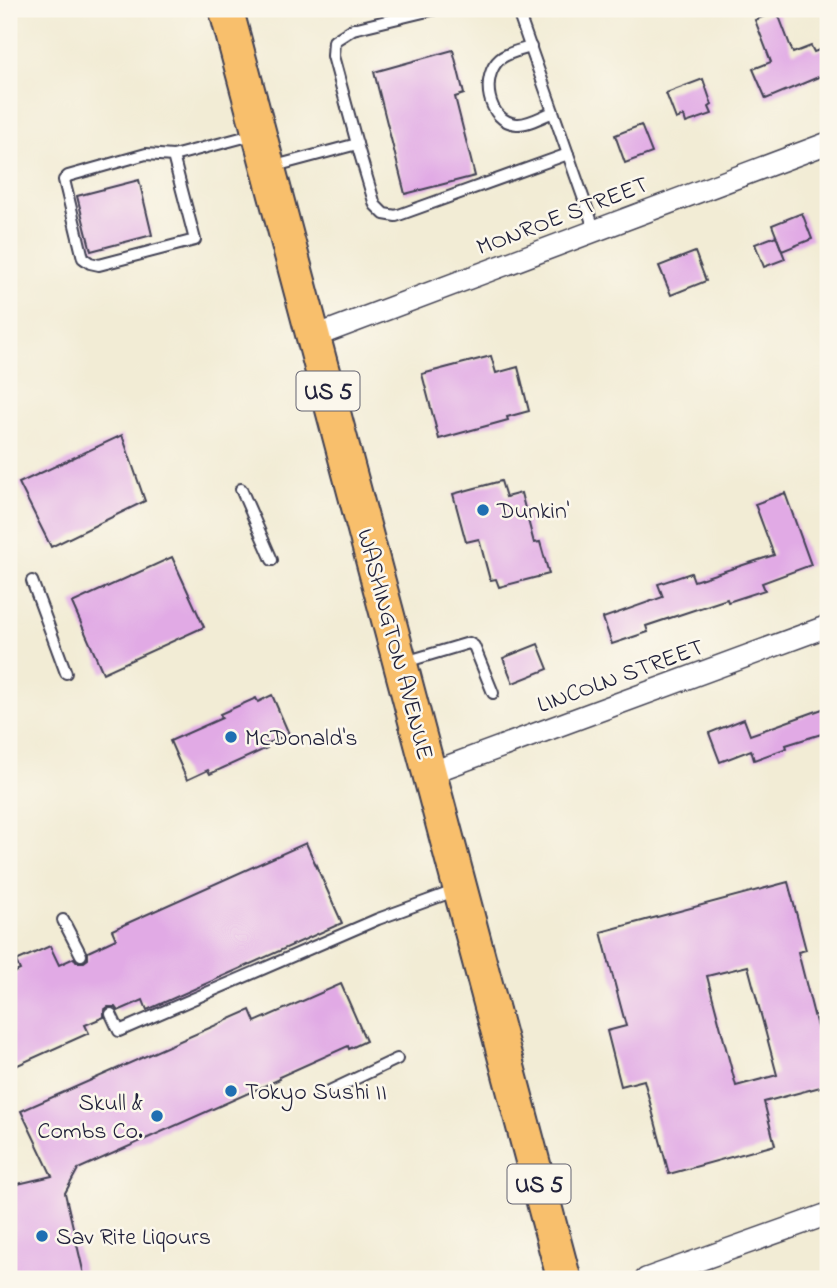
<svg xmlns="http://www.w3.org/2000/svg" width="837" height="1288" viewBox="0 0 837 1288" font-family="'Indie Flower',sans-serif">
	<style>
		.building { fill: #e1aae5; fill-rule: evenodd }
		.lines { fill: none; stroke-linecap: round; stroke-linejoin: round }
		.lane-casing { stroke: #414052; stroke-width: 14 }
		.street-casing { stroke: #414052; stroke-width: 24 }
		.primary-casing { stroke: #414052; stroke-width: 37 }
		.lane { stroke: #fff; stroke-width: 10 }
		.street { stroke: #fff; stroke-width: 21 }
		.primary { stroke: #f8bf6c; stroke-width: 33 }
		.poi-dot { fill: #1f6fb2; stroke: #fbf7ec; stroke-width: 2.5 }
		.labels { text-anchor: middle; stroke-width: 5; stroke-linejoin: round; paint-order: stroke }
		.shield { fill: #fbf7ec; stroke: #636270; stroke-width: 2 }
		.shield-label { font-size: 23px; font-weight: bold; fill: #22223b }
		.street-label { font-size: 24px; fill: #22223b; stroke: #fbf7ec }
		.poi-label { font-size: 24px; fill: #22223b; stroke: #fbf7ec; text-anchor: start }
	</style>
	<rect width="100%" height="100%" fill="#fbf7ec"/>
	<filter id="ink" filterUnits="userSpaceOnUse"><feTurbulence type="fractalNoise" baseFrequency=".0143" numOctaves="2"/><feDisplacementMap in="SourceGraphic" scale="14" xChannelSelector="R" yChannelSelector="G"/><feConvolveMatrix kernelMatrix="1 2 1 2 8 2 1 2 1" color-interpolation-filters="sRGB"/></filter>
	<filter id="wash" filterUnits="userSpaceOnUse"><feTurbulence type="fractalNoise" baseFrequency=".00686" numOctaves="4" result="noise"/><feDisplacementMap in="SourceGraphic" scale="28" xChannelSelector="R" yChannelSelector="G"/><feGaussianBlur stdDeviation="1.57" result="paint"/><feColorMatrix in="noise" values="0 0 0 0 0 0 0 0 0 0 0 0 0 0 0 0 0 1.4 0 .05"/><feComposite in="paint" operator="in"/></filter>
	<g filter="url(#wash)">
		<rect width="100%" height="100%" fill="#f2ecd5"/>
		<g id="blocks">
			<g class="building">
				<path d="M777 11 793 53 811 46 814 52 828 47V73L766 99 753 69 771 62 755 20Z"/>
				<path d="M453 50 464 94 455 97 475 176 405 194 374 72Z"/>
				<path d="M703 79 712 105 709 107 712 114 686 123 684 116 676 119 666 93Z"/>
				<path d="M641 125 652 153 625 163 615 135Z"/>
				<path d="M139 180 152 235 91 251 77 196Z"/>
				<path d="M802 213 812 239 782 251 772 225Z"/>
				<path d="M776 236 785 259 764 267 755 244Z"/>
				<path d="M695 252 706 281 671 295 659 266Z"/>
				<path d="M491 356 496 373 518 367 529 411 507 417 508 420 439 439 422 374Z"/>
				<path d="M122 435 145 501 51 547 19 483Z"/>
				<path d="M501 481 506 497 521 493 534 543 540 542 549 574 499 587 496 579 490 580 479 539 466 542 453 494Z"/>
				<path d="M785 493 811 565 762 583 765 590 728 602 727 599 646 626 648 632 612 644 603 618 663 597 658 584 691 573 694 581 774 555 755 504Z"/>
				<path d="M172 557 204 627 103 673 72 603Z"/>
				<path d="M538 644 548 669 513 683 503 658Z"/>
				<path d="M272 695 289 734 266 744 267 748 210 774 208 770 187 780 170 741 222 718 220 714 256 698 258 702Z"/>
				<path d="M828 707V732L786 745 787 748 754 760 751 750 720 762 709 733 744 719 750 735Z"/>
				<path d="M306 843 342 923 147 1010 143 1000 118 1011 115 1007H108L104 1010V1017L85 1025 89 1033 9 1069V975L20 970 16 961 50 946 59 965 74 958 77 962H84L88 959V952L116 939 112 930Z"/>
				<path d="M788 882 806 950 798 952 828 1070V1085L764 1102 775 1145 669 1174 644 1080 621 1086 607 1031 626 1026 601 932ZM748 966 777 1075 736 1086 707 976Z"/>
				<path d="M341 984 366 1041 349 1049 348 1046 279 1077 280 1079 78 1169 65 1193 85 1279H9V1186L52 1176 21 1111 250 1010 255 1022Z"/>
			</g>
		</g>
	</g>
	<g filter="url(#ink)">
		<use href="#blocks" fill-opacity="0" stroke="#414052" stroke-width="2"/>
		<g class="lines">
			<defs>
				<g id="lane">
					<path d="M517 9 595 231"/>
					<path d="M531 47C521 50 508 52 500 59 480 76 487 122 517 124 527 125 543 116 553 112"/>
					<path d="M357 144 375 205 384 214 396 216 568 154"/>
					<path d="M173 156 195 240 99 265 90 263 83 258 64 180 68 176 146 154 173 156 256 134"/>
					<path d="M271 167 357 144 333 56 334 41 353 29 436 9"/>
					<path d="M241 489 272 560"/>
					<path d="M32 581 66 673"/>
					<path d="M405 662 469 643 474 646 493 693"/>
					<path d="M63 920 81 955"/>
					<path d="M111 1014 119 1031 378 919 457 890"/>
					<path d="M321 1095 397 1059"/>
				</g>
				<g id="street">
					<path d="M313 337 828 143"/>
					<path d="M430 773 828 626"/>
					<path d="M646 1279 828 1214"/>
				</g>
				<path id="primary" d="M226 9 564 1279"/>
			</defs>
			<use href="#lane" class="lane-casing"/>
			<use href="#street" class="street-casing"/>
			<use href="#primary" class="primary-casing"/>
			<use href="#lane" class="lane"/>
			<use href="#street" class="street"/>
			<use href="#primary" class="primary"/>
		</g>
	</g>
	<g class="poi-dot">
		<circle cx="483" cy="510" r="7"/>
		<circle cx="231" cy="737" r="7"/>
		<circle cx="231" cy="1091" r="7"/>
		<circle cx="157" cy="1116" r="7"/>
		<circle cx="42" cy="1236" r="7"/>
	</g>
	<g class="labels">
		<g class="shield">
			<rect x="296.5" y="371.5" width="63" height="39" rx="5"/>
			<rect x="507.5" y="1164.5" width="63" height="39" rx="5"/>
		</g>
		<g class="shield-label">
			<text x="328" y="399">US 5</text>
			<text x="539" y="1192">US 5</text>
		</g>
		<g class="street-label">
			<text transform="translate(562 215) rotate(-21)" y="8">MONROE STREET</text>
			<text transform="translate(396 644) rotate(75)" y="8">WASHINGTON AVENUE</text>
			<text transform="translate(620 675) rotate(-20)" y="8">LINCOLN STREET</text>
		</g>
		<g class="poi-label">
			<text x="497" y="518">Dunkin'</text>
			<text x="245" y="745">McDonald's</text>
			<text x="245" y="1099">Tokyo Sushi II</text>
			<text x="143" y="1110" text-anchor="end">Skull &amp;<tspan x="143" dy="28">Combs Co.</tspan></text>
			<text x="56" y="1244">Sav Rite Liqours</text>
		</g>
	</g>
	<rect width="837" height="1288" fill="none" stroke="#fbf7ec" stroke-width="35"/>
</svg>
